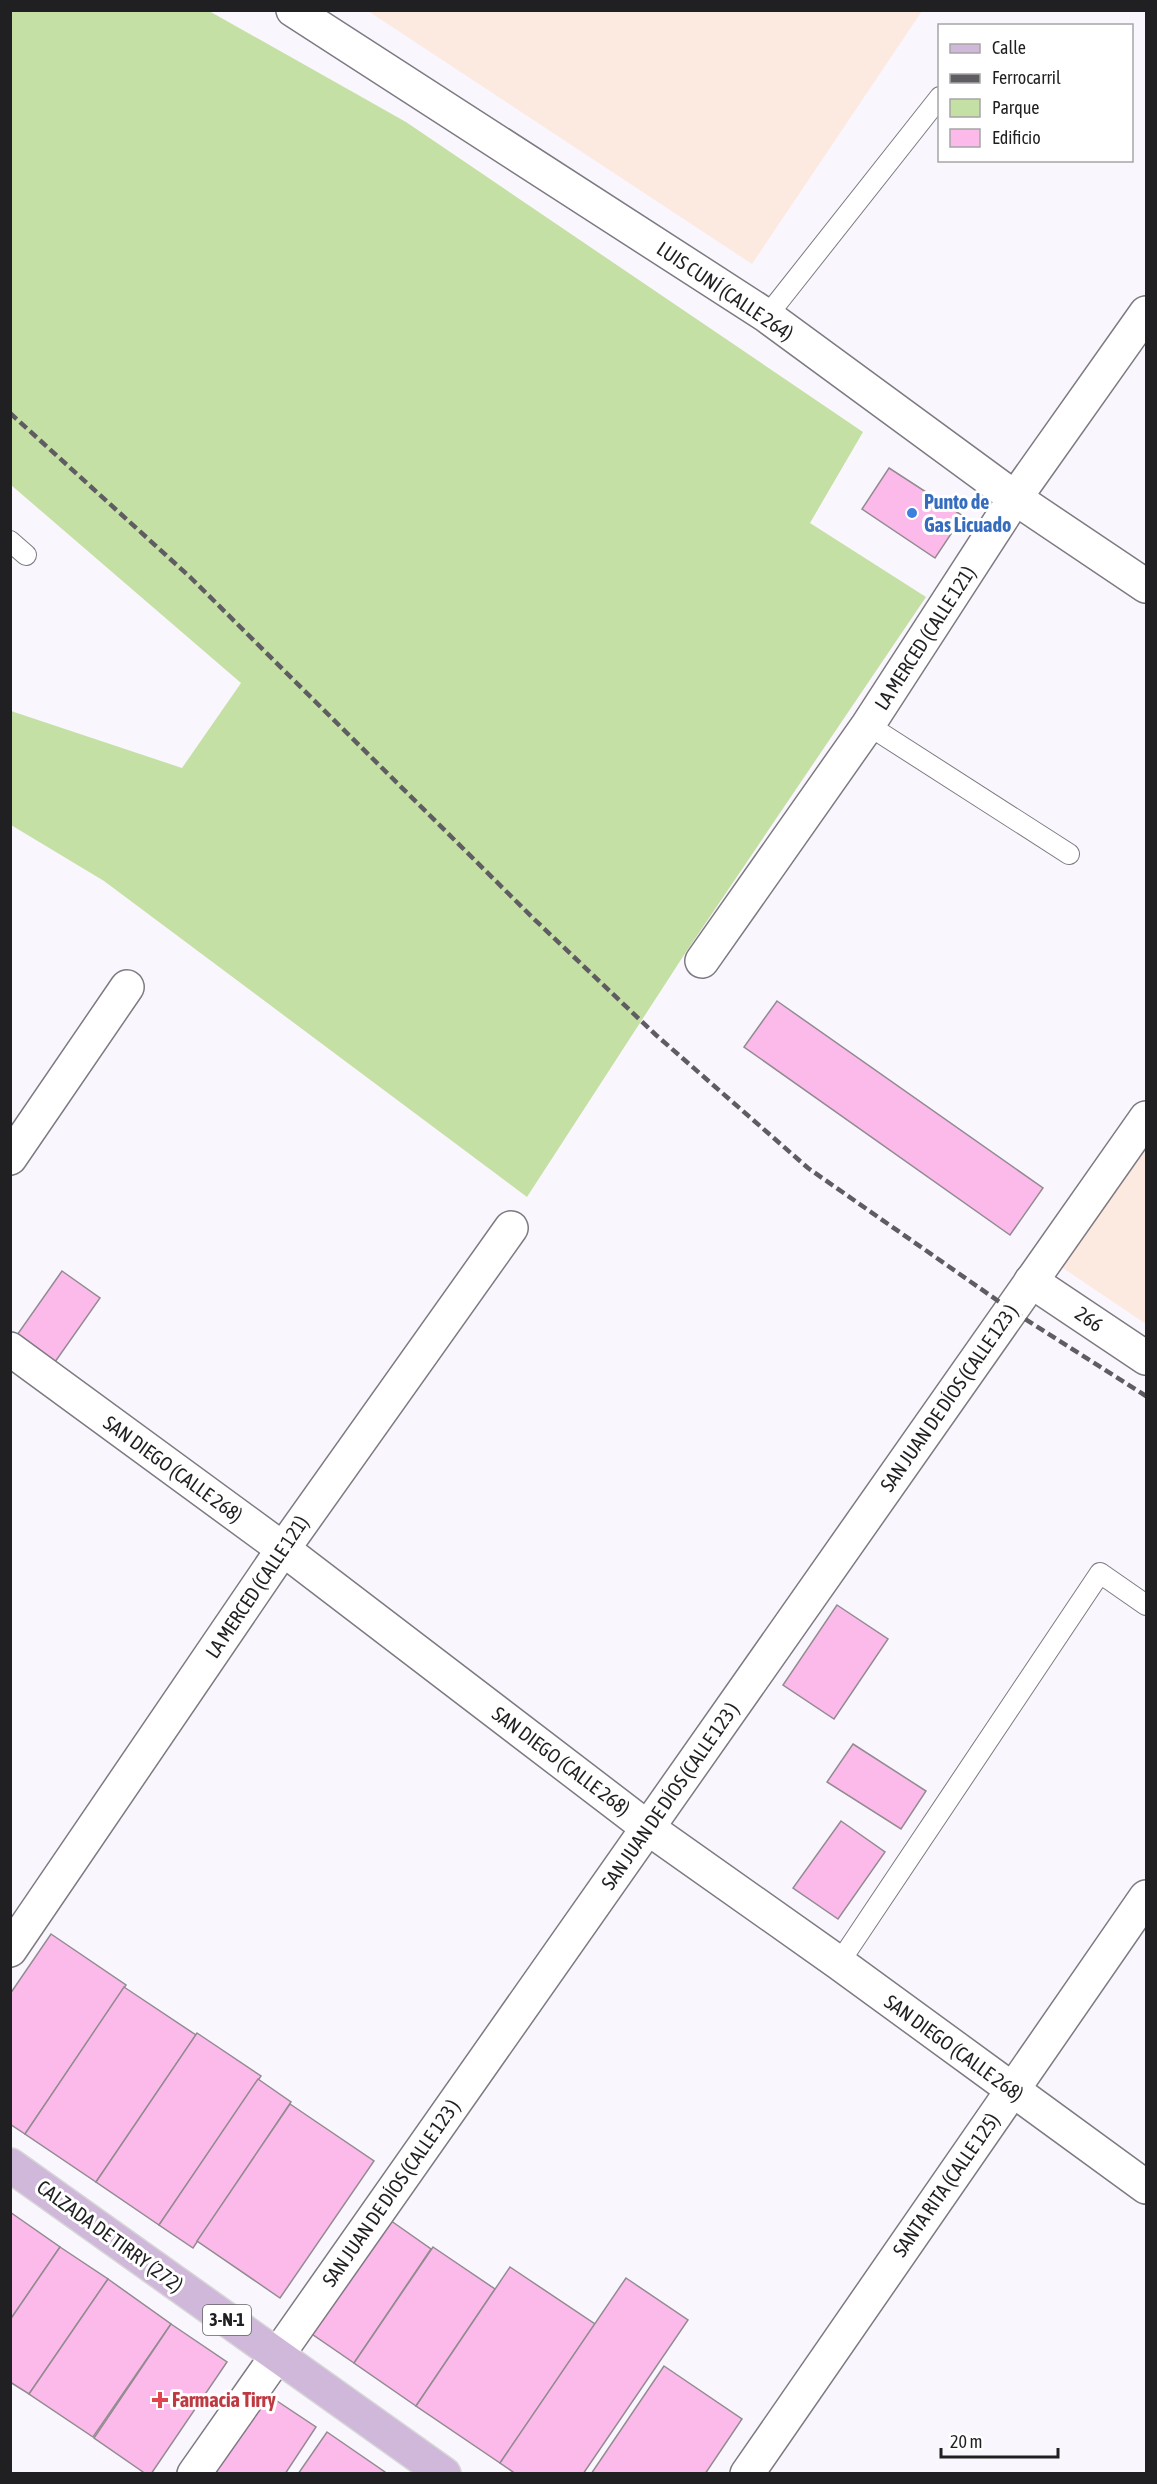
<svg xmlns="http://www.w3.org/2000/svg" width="1157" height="2484" viewBox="0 0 1157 2484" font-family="'Asap Condensed',sans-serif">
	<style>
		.industrial { fill: #fceae0 }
		.green { fill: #c5e0a4 }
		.building { fill: #fcbaeb; stroke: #928b90; stroke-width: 1.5 }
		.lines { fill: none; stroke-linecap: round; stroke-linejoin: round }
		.service-casing { stroke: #7e7a81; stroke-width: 22 }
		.minor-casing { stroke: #7e7a81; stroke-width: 36 }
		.tertiary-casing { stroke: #7e7a81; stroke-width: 36 }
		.primary-casing { stroke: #d7d7d7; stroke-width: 36 }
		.service { stroke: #fff; stroke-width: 20 }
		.minor { stroke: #fff; stroke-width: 33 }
		.tertiary { stroke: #fff; stroke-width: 33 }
		.primary { stroke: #cfb8d9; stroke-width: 33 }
		.rail { stroke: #5f5d61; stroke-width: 4.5; stroke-dasharray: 9 4.5; stroke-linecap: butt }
		.shop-dot { fill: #3f7fe0; stroke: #fff; stroke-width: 2 }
		.health-dot { fill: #e0444e; stroke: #fff; stroke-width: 2 }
		.labels { text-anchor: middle; stroke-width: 6; stroke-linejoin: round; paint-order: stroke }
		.shield { fill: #fff; stroke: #636264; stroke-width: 1.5 }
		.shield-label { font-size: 18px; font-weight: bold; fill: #201f22 }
		.street-label { font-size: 20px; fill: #201f22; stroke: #fff }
		.shop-label { font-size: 20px; font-weight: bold; fill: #366cbe; stroke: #fff; text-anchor: start }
		.health-label { font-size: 20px; font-weight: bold; fill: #be3a42; stroke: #fff; text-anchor: start }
	</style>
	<rect width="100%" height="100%" fill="#faf6fe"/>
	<g class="industrial">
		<path d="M368 11H922L752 264Z"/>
		<path d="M1146 1150V1324L1060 1266Z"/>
	</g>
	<path class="green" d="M11 10 209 11 406 122 863 432 810 523 926 597 686 952 527 1197 104 881 11 825V711L182 768 241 683 11 485Z"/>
	<g class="building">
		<path d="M889 468 963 516 935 558 862 509Z"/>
		<path d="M777 1001 1043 1188 1010 1235 744 1047Z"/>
		<path d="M62 1271 100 1298 55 1362 17 1335Z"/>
		<path d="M837 1605 888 1639 834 1719 783 1685Z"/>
		<path d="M853 1744 926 1791 901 1829 827 1782Z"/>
		<path d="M841 1821 885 1852 838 1919 793 1888Z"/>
		<path d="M51 1934 126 1985 25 2134 10 2124V1994Z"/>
		<path d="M124 1987 196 2035 96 2182 25 2134Z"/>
		<path d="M197 2033 261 2076 159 2225 96 2182Z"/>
		<path d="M258 2079 291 2102 193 2248 159 2225Z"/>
		<path d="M290 2104 374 2161 280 2298 197 2241Z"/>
		<path d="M10 2212 60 2247 10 2320Z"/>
		<path d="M387 2218 431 2249 354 2363 309 2332Z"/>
		<path d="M60 2247 108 2279 29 2394 10 2382V2320Z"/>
		<path d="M433 2247 495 2289 416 2406 354 2363Z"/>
		<path d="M510 2267 595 2324 500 2463 416 2406Z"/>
		<path d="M626 2278 688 2320 583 2474H516L500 2463Z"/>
		<path d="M108 2279 171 2324 93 2437 29 2394Z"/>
		<path d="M171 2324 227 2362 151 2474H146L94 2438Z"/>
		<path d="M664 2366 742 2419 705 2474H591Z"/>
		<path d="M268 2395 316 2427 285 2474H214Z"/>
		<path d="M327 2432 385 2472 384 2474H298Z"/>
	</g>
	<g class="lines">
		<defs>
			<g id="service">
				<path d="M767 316 940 97"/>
				<path d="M10 541 26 555"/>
				<path d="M868 725 1069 854"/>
				<path d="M839 1963 1100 1573 1146 1605"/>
			</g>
			<g id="minor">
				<path d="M702 961 868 725 1015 498 1146 313"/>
				<path d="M10 1158 127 987"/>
				<path d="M1031 1281 1146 1358"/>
				<path d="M10 1349 283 1549 648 1828 839 1963 1146 2187"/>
				<path d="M10 1950 283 1549 511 1228"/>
				<path d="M194 2474 1146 1118"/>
			</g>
			<g id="tertiary">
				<path d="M293 10 767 316 1015 498 1146 586"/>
				<path d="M747 2474 1146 1897"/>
			</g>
			<path id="primary" d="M10 2165 444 2474"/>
		</defs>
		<use href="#service" class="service-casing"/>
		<use href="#minor" class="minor-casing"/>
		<use href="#tertiary" class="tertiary-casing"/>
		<use href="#primary" class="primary-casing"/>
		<use href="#service" class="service"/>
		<use href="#minor" class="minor"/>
		<use href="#tertiary" class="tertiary"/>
		<use href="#primary" class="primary"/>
		<path class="rail" d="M10 413 190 577 534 919 656 1035 808 1168 1011 1310 1146 1396"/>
	</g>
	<circle class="shop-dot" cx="912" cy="513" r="6"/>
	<path class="health-dot" d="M157 2391h6v6h6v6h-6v6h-6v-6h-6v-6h6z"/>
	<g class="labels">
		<rect class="shield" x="203" y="2305" width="48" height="30" rx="4.5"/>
		<g class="shield-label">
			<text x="227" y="2326">3-N-1</text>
		</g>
		<g class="street-label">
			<text transform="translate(725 291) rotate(34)" y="7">LUIS CUNÍ (CALLE 264)</text>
			<text transform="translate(925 638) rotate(-57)" y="7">LA MERCED (CALLE 121)</text>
			<text transform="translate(1089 1319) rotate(34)" y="7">266</text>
			<text transform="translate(949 1398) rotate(-55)" y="7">SAN JUAN DE DÍOS (CALLE 123 )</text>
			<text transform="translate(173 1469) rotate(36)" y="7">SAN DIEGO (CALLE 268)</text>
			<text transform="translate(257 1587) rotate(-56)" y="7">LA MERCED (CALLE 121)</text>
			<text transform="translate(561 1761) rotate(37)" y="7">SAN DIEGO (CALLE 268)</text>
			<text transform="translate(670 1796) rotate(-55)" y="7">SAN JUAN DE DÍOS (CALLE 123 )</text>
			<text transform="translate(954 2048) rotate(36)" y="7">SAN DIEGO (CALLE 268)</text>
			<text transform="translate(946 2185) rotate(-55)" y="7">SANTA RITA (CALLE 125)</text>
			<text transform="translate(391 2193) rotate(-55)" y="7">SAN JUAN DE DÍOS (CALLE 123 )</text>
			<text transform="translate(110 2236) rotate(36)" y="7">CALZADA DE TIRRY (272)</text>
		</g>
		<g class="shop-label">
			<text x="924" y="509">Punto de<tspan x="924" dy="23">Gas Licuado</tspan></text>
		</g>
		<g class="health-label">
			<text x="172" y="2407">Farmacia Tirry</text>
		</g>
	</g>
	<rect width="1157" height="2484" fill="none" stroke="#201f22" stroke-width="24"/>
	<rect x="938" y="24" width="195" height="138" fill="#ffffff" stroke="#a6a5a7" stroke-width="1.5"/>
	<rect x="950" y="44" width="30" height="9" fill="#cfb8d9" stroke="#a6a5a7" stroke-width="1.5"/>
	<text x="992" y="54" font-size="18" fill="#201f22">Calle</text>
	<rect x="950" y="74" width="30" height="9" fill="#5f5d61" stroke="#a6a5a7" stroke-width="1.5"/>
	<text x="992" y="84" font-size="18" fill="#201f22">Ferrocarril</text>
	<rect x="950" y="99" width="30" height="18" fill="#c5e0a4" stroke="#a6a5a7" stroke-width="1.5"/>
	<text x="992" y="114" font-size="18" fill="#201f22">Parque</text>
	<rect x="950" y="129" width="30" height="18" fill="#fcbaeb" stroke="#a6a5a7" stroke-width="1.5"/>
	<text x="992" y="144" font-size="18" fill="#201f22">Edificio</text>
	<path d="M941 2448v9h117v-9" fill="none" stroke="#201f22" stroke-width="3"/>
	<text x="950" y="2448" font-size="18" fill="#201f22" stroke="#ffffff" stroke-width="4.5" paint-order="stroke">20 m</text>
</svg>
